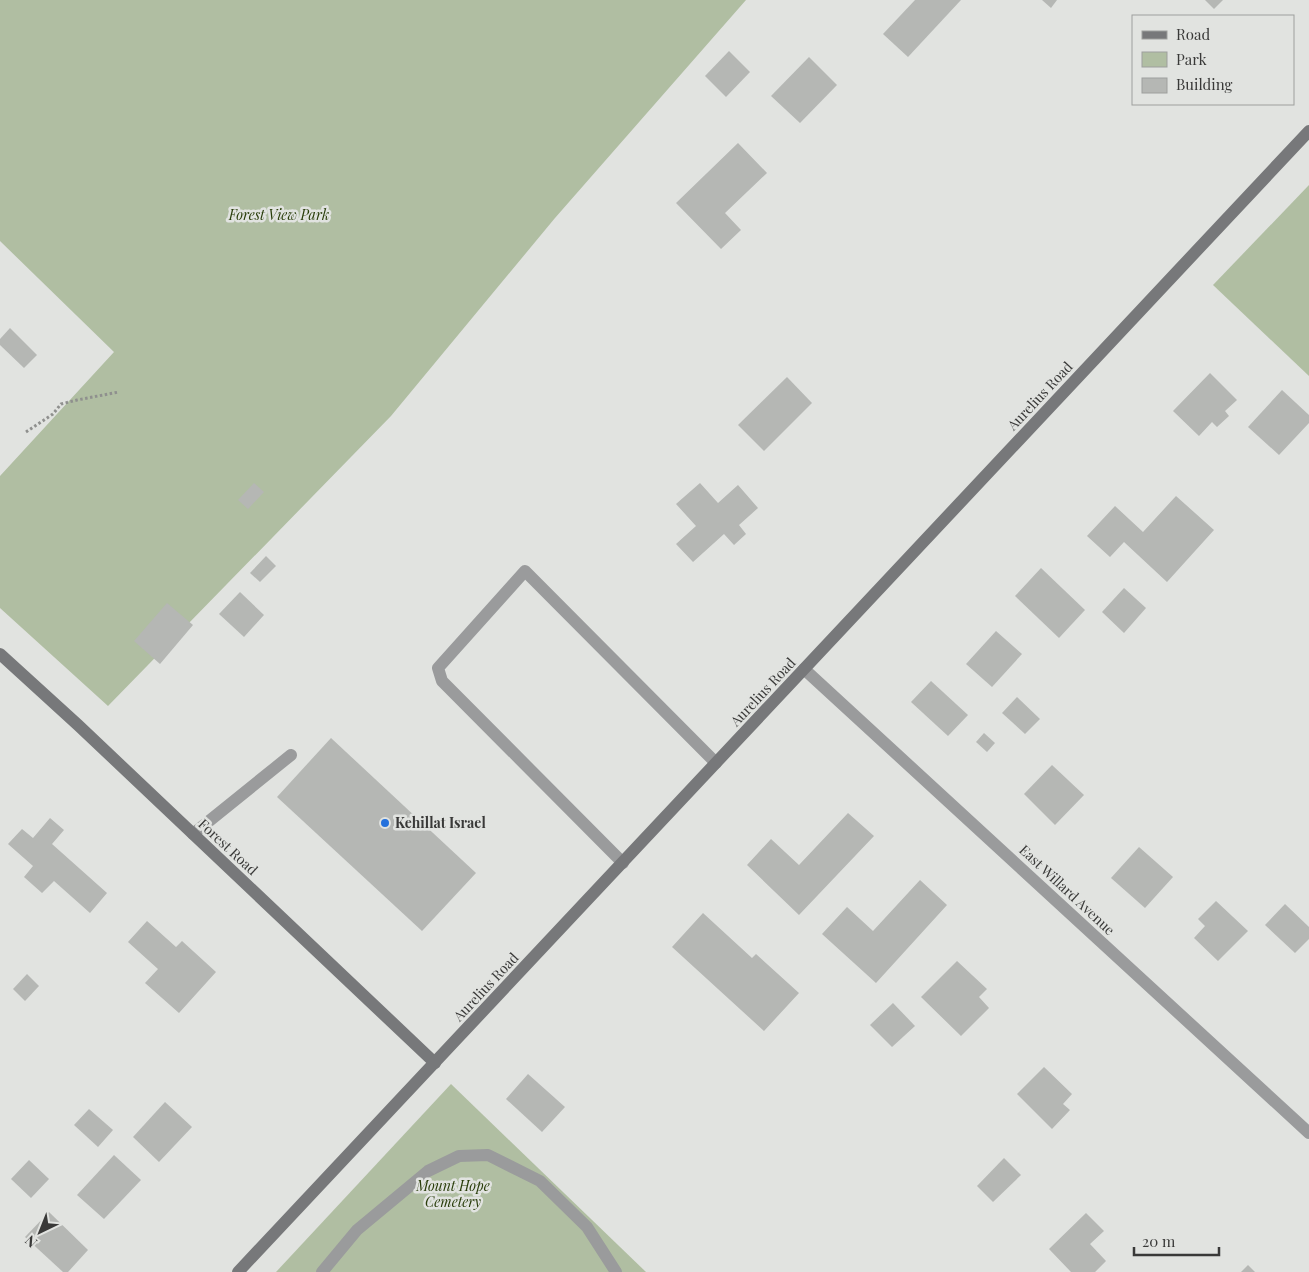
<svg xmlns="http://www.w3.org/2000/svg" width="1309" height="1272" viewBox="0 0 1309 1272" font-family="'Playfair Display',serif">
	<style>
		.green { fill: #b0bea2 }
		.building { fill: #b5b7b4 }
		.lines { fill: none; stroke-linecap: round; stroke-linejoin: round }
		.path { stroke: #8f908e; stroke-width: 3; stroke-dasharray: 2.5 2.5; stroke-linecap: butt }
		.lane { stroke: #9a9b9c; stroke-width: 12 }
		.street { stroke: #9a9b9c; stroke-width: 12 }
		.secondary { stroke: #77787a; stroke-width: 12 }
		.poi-dot { fill: #2471dc; stroke: #e1e3e0; stroke-width: 2 }
		.labels { text-anchor: middle; stroke-width: 5; stroke-linejoin: round; paint-order: stroke }
		.park-label { font-size: 14px; font-style: italic; fill: #293d0a; stroke: #e1e3e0 }
		.street-label { font-size: 14px; fill: #393938; stroke: #e1e3e0 }
		.poi-label { font-size: 14px; font-weight: bold; fill: #393938; stroke: #e1e3e0; text-anchor: start }
	</style>
	<rect width="100%" height="100%" fill="#e1e3e0"/>
	<g class="green">
		<path d="M0 0H746L555 218 391 416 108 706 0 608V476L114 352 0 241Z"/>
		<path d="M1309 185V376L1213 285Z"/>
		<path d="M451 1084 646 1272H276Z"/>
	</g>
	<g class="building">
		<path d="M915 0H961L908 57 883 34Z"/>
		<path d="M1042 0H1057L1051 8Z"/>
		<path d="M1205 0H1223L1214 9Z"/>
		<path d="M729 51 750 72 726 97 705 76Z"/>
		<path d="M809 57 837 85 800 123 771 96Z"/>
		<path d="M738 143 767 173 725 213 741 230 721 249 676 203Z"/>
		<path d="M10 328 37 355 24 368 0 345V339Z"/>
		<path d="M1210 373 1237 400 1225 411 1229 416 1217 427 1212 422 1199 436 1173 411Z"/>
		<path d="M787 377 812 403 764 451 738 425Z"/>
		<path d="M1282 390 1309 415V423L1279 455 1248 427Z"/>
		<path d="M254 483 264 492 248 509 238 500Z"/>
		<path d="M700 483 718 503 738 485 758 508 739 525 746 534 734 545 724 534 693 562 676 544 696 526 676 504Z"/>
		<path d="M1176 496 1214 530 1167 582 1124 542 1110 557 1087 536 1115 506 1143 532Z"/>
		<path d="M266 556 276 566 260 582 250 573Z"/>
		<path d="M1041 568 1085 610 1059 638 1015 596Z"/>
		<path d="M1124 588 1146 608 1124 633 1102 612Z"/>
		<path d="M240 592 264 615 244 637 219 614Z"/>
		<path d="M167 603 193 625 160 664 134 641Z"/>
		<path d="M996 631 1022 654 992 687 966 664Z"/>
		<path d="M931 681 968 715 948 736 911 702Z"/>
		<path d="M1017 697 1040 719 1025 734 1002 713Z"/>
		<path d="M984 733 995 743 987 752 976 742Z"/>
		<path d="M331 738 476 873 422 931 277 797Z"/>
		<path d="M1052 765 1084 795 1055 825 1024 794Z"/>
		<path d="M848 813 874 836 799 915 747 865 771 839 799 865Z"/>
		<path d="M50 818 64 830 52 844 107 893 90 913 54 881 42 893 24 877 33 866 8 844 22 829 33 838Z"/>
		<path d="M1139 847 1173 877 1145 908 1111 878Z"/>
		<path d="M920 880 947 905 876 983 822 934 847 907 873 931Z"/>
		<path d="M1216 901 1248 931 1218 961 1194 938 1205 926 1198 919Z"/>
		<path d="M1285 904 1309 927V939L1295 953 1265 925Z"/>
		<path d="M703 913 752 958 756 954 799 993 764 1031 672 947Z"/>
		<path d="M147 921 176 947 182 941 216 972 179 1013 145 983 158 969 128 942Z"/>
		<path d="M957 961 987 989 979 997 989 1008 961 1036 921 997Z"/>
		<path d="M27 974 39 986 25 1001 13 989Z"/>
		<path d="M893 1003 915 1026 892 1047 870 1025Z"/>
		<path d="M1044 1067 1072 1094 1063 1104 1070 1110 1052 1129 1017 1094Z"/>
		<path d="M528 1074 565 1107 542 1132 506 1099Z"/>
		<path d="M165 1102 192 1127 159 1162 133 1137Z"/>
		<path d="M89 1109 113 1130 98 1147 74 1125Z"/>
		<path d="M114 1155 141 1180 104 1219 77 1195Z"/>
		<path d="M1004 1158 1021 1175 993 1202 977 1186Z"/>
		<path d="M29 1160 49 1179 31 1198 11 1179Z"/>
		<path d="M49 1212 88 1250 68 1272H63L25 1237Z"/>
		<path d="M1086 1213 1104 1231 1090 1244 1106 1261 1095 1272H1071L1049 1249Z"/>
		<path d="M1248 1265 1255 1272H1241Z"/>
	</g>
	<g class="lines">
		<path class="path" d="M26 432 53 414 61 404 77 400 119 392"/>
		<g class="lane">
			<path d="M193 834 291 755"/>
			<path d="M623 863 442 681 438 668 525 571 716 763"/>
			<path d="M322 1272 357 1230 428 1171 459 1156 488 1155 540 1181 587 1227 616 1272"/>
		</g>
		<path class="street" d="M804 669 1309 1133"/>
		<g class="secondary">
			<path d="M0 654 78 725 435 1063"/>
			<path d="M238 1272 1309 131"/>
		</g>
	</g>
	<circle class="poi-dot" cx="385" cy="823" r="5"/>
	<g class="labels">
		<g class="park-label">
			<text x="279" y="220">Forest View Park</text>
			<text x="453" y="1191">Mount Hope<tspan x="453" dy="16">Cemetery</tspan></text>
		</g>
		<g class="street-label">
			<text transform="translate(1040 396) rotate(-47)" y="5">Aurelius Road</text>
			<text transform="translate(763 692) rotate(-47)" y="5">Aurelius Road</text>
			<text transform="translate(228 847) rotate(43)" y="5">Forest Road</text>
			<text transform="translate(1067 890) rotate(43)" y="5">East Willard Avenue</text>
			<text transform="translate(486 987) rotate(-47)" y="5">Aurelius Road</text>
		</g>
		<g class="poi-label">
			<text x="395" y="828">Kehillat Israel</text>
		</g>
	</g>
	<rect x="1132" y="15" width="162" height="90" fill="#e1e3e0" stroke="#9e9f9d"/>
	<rect x="1142" y="31" width="25" height="8" fill="#77787a" stroke="#9e9f9d"/>
	<text x="1176" y="40" font-size="15" fill="#393938">Road</text>
	<rect x="1142" y="52" width="25" height="15" fill="#b0bea2" stroke="#9e9f9d"/>
	<text x="1176" y="65" font-size="15" fill="#393938">Park</text>
	<rect x="1142" y="78" width="25" height="15" fill="#b5b7b4" stroke="#9e9f9d"/>
	<text x="1176" y="90" font-size="15" fill="#393938">Building</text>
	<g transform="translate(40 1232) rotate(223)" stroke="#e1e3e0" stroke-width="4" paint-order="stroke">
	<path d="M0-4L9 19L0 12L-9 19Z" fill="#393938"/>
	<text y="-8" font-size="14" font-weight="bold" text-anchor="middle" fill="#393938">N</text>
	</g>
	<path d="M1134 1247v8h85v-8" fill="none" stroke="#393938" stroke-width="2.5"/>
	<text x="1142" y="1247" font-size="15" fill="#393938" stroke="#e1e3e0" stroke-width="4" paint-order="stroke">20 m</text>
</svg>
